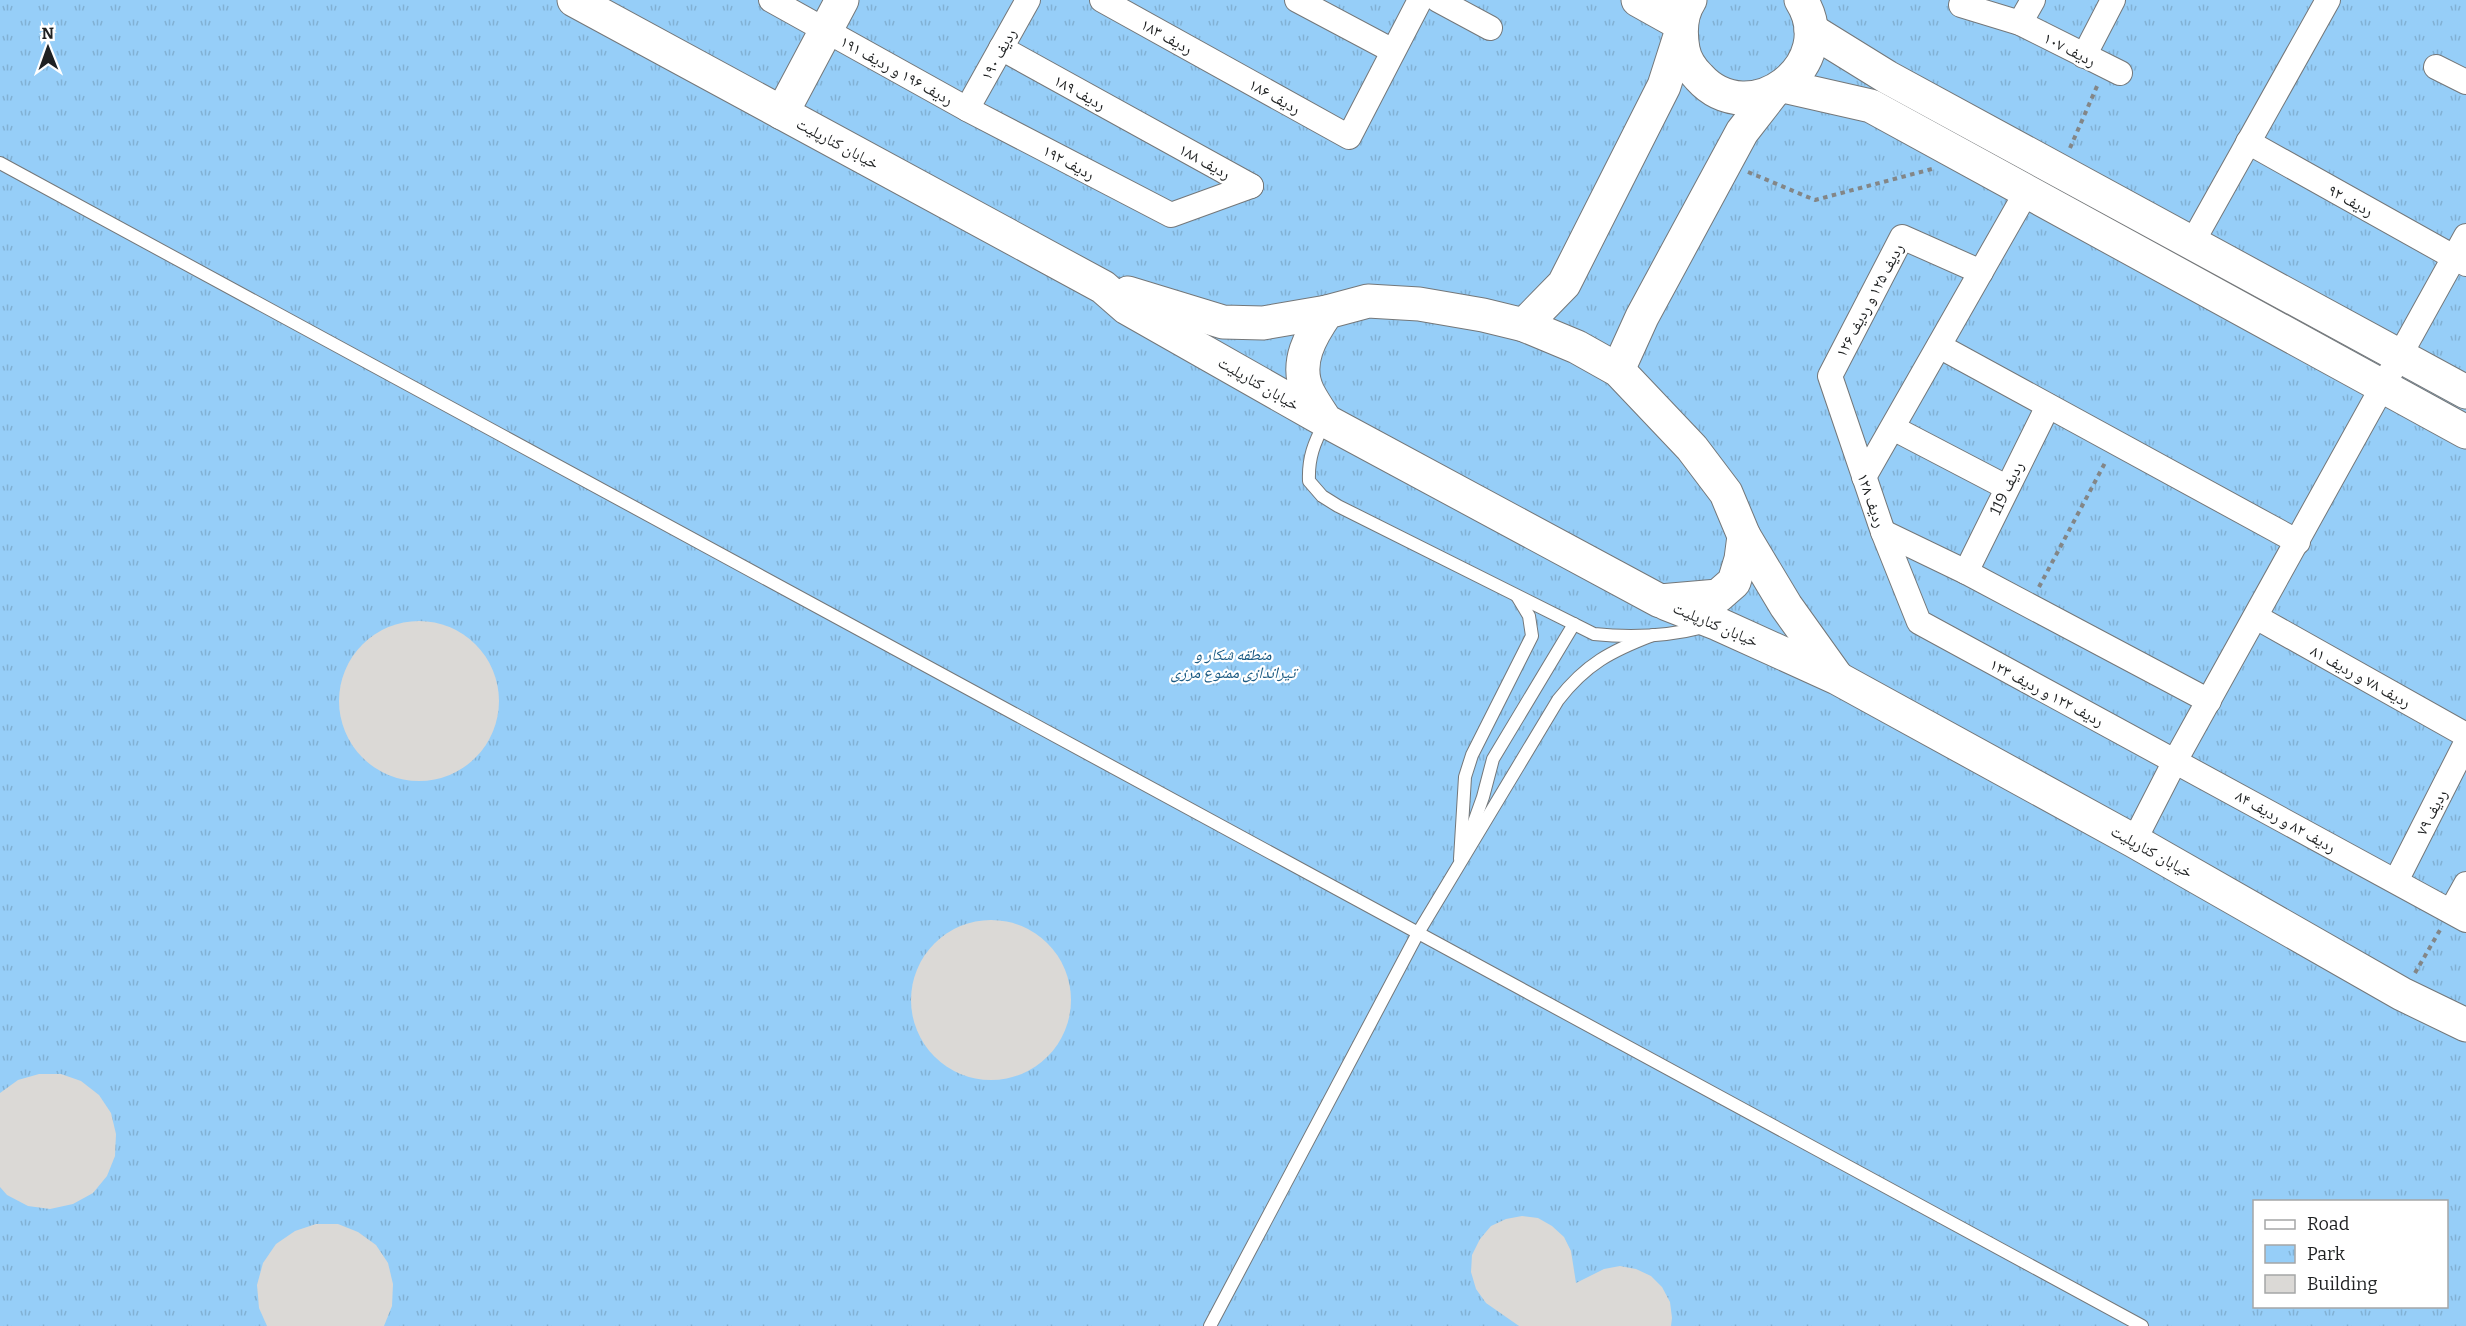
<svg xmlns="http://www.w3.org/2000/svg" width="2466" height="1326" viewBox="0 0 2466 1326" font-family="Bitter,'Noto Naskh Arabic',serif">
	<style>
		.park { fill: url(#park-tufts); fill-rule: evenodd }
		.building { fill: #dbd9d6 }
		.lines { fill: none; stroke-linecap: round; stroke-linejoin: round }
		.lane-casing { stroke: #747779; stroke-width: 14 }
		.street-casing { stroke: #747779; stroke-width: 26 }
		.secondary-casing { stroke: #747779; stroke-width: 35 }
		.path { stroke: #838687; stroke-width: 4; stroke-dasharray: 4.5 4.5; stroke-linecap: butt }
		.lane { stroke: #fff; stroke-width: 12 }
		.street { stroke: #fff; stroke-width: 24 }
		.secondary { stroke: #fff; stroke-width: 33 }
		.labels { text-anchor: middle; stroke-width: 4.5; stroke-linejoin: round; paint-order: stroke }
		.street-label { font-size: 16px; fill: #1f2122; stroke: #fff }
		.park-label { font-size: 16px; font-style: italic; fill: #195982; stroke: #fff }
	</style>
	<defs>
		<pattern id="park-tufts" width="24" height="20" patternUnits="userSpaceOnUse" patternTransform="scale(1.5)"><rect width="24" height="20" fill="#96cef8"/><path d="M3 7l-1-3M5 7V3M7 7l1-3M15 17l-1-3M17 17v-4M19 17l1-3" fill="none" stroke="#81b1d4"/></pattern>
	</defs>
	<rect width="100%" height="100%" fill="#f5f8fb"/>
	<path class="park" d="M0 0H2466V1326H0ZM2254 1202H2446V1306H2254Z"/>
	<g class="building">
		<circle cx="419" cy="701" r="80"/>
		<circle cx="991" cy="1000" r="80"/>
		<path d="M39 1074H61L81 1081 99 1095 111 1113 116 1134 115 1156 107 1176 93 1193 73 1204 50 1209 28 1206 7 1195 0 1187V1093L18 1080Z"/>
		<path d="M1522 1216 1538 1218 1552 1226 1564 1237 1571 1251 1576 1283 1604 1269 1620 1266 1636 1269 1651 1276 1662 1287 1670 1302 1672 1318 1671 1326H1519L1486 1303 1476 1289 1471 1272 1472 1255 1480 1239 1491 1226 1506 1219Z"/>
		<path d="M316 1224H338L358 1232 376 1245 388 1263 393 1284 392 1306 384 1326H267L259 1308 257 1285 263 1263 276 1244 295 1231Z"/>
	</g>
	<g class="lines">
		<defs>
			<g id="lane">
				<path d="M0 163 2142 1326"/>
				<path d="M1325 422C1314 443 1308 458 1309 481L1322 496 1338 506 1594 634C1631 638 1669 636 1704 627"/>
				<path d="M1468 839 1483 797 1493 759 1574 624"/>
				<path d="M1460 859 1465 777 1472 755 1532 636 1529 616 1517 596"/>
				<path d="M1210 1326 1418 933 1558 700C1586 664 1611 651 1653 635"/>
			</g>
			<g id="street">
				<path d="M771 0 967 109 1171 215 1251 186"/>
				<path d="M1102 0 1349 137 1420 0"/>
				<path d="M1297 0 1393 51"/>
				<path d="M1438 0 1490 28"/>
				<path d="M1961 5 2020 23 2120 73"/>
				<path d="M2020 23 2033 0"/>
				<path d="M1001 48 1251 186"/>
				<path d="M2084 56 2113 0"/>
				<path d="M2436 67 2466 82"/>
				<path d="M967 109 1028 0"/>
				<path d="M2248 142 2466 264"/>
				<path d="M2192 243 2328 0"/>
				<path d="M1981 272 1902 237 1830 376 1883 532 1919 622 2466 920"/>
				<path d="M1939 346 2298 542"/>
				<path d="M1893 428 2006 487"/>
				<path d="M1864 477 2027 191"/>
				<path d="M1883 532 1966 572 2209 701"/>
				<path d="M1966 572 2048 406"/>
				<path d="M2256 617 2466 735"/>
				<path d="M2134 841 2175 761 2466 236"/>
				<path d="M2396 881 2466 743"/>
				<path d="M2451 911 2466 884"/>
			</g>
			<g id="secondary">
				<path d="M574 0 1103 287 1127 308 1326 421 1660 601 1718 596 1734 582 1741 559 1744 536 1726 493 1692 448 1618 370 1577 347 1524 325 1483 315 1419 304 1368 301 1327 312C1311 335 1294 363 1308 392 1313 402 1320 412 1326 421"/>
				<path d="M1638 0 1681 24"/>
				<path d="M1690 0C1680 15 1680 32 1683 49 1685 60 1691 69 1699 77 1750 134 1842 64 1801 0"/>
				<path d="M1811 30 1887 77 2466 392"/>
				<path d="M1783 86 1871 106 2466 432"/>
				<path d="M782 113 842 0"/>
				<path d="M1128 293 1223 322 1263 323 1327 312"/>
				<path d="M1524 325 1564 284 1664 86 1680 36"/>
				<path d="M1618 370 1642 317 1742 132 1773 92"/>
				<path d="M1744 536 1786 606 1836 676"/>
				<path d="M1667 604 1718 624 1837 678 2134 841 2402 994 2466 1025"/>
			</g>
		</defs>
		<use href="#lane" class="lane-casing"/>
		<use href="#street" class="street-casing"/>
		<use href="#secondary" class="secondary-casing"/>
		<g class="path">
			<path d="M2070 148 2098 84"/>
			<path d="M1748 172 1815 200 1932 169"/>
			<path d="M2039 587 2106 461"/>
			<path d="M2415 973 2440 930"/>
		</g>
		<use href="#lane" class="lane"/>
		<use href="#street" class="street"/>
		<use href="#secondary" class="secondary"/>
	</g>
	<g class="labels">
		<g class="street-label">
			<text transform="translate(1167 36) rotate(29)" y="6">ردیف ۱۸۳</text>
			<text transform="translate(2070 49) rotate(27)" y="6">ردیف ۱۰۷</text>
			<text transform="translate(998 54) rotate(-61)" y="6">ردیف ۱۹۰</text>
			<text transform="translate(897 70) rotate(29)" y="6">ردیف ۱۹۶ و ردیف ۱۹۱</text>
			<text transform="translate(1080 92) rotate(29)" y="6">ردیف ۱۸۹</text>
			<text transform="translate(1275 96) rotate(29)" y="6">ردیف ۱۸۶</text>
			<text transform="translate(838 143) rotate(28)" y="6">خیابان کنارپلیت</text>
			<text transform="translate(1205 161) rotate(29)" y="6">ردیف ۱۸۸</text>
			<text transform="translate(1069 162) rotate(28)" y="6">ردیف ۱۹۲</text>
			<text transform="translate(2351 200) rotate(29)" y="6">ردیف ۹۲</text>
			<text transform="translate(1869 300) rotate(-62)" y="6">ردیف ۱۲۵ و ردیف ۱۲۶</text>
			<text transform="translate(1259 383) rotate(30)" y="6">خیابان کنارپلیت</text>
			<text transform="translate(2006 488) rotate(-64)" y="6">ردیف 119</text>
			<text transform="translate(1872 500) rotate(71)" y="6">ردیف ۱۲۸</text>
			<text transform="translate(1716 624) rotate(23)" y="6">خیابان کنارپلیت</text>
			<text transform="translate(2361 676) rotate(29)" y="6">ردیف ۷۸ و ردیف ۸۱</text>
			<text transform="translate(2047 692) rotate(28)" y="6">ردیف ۱۲۲ و ردیف ۱۲۳</text>
			<text transform="translate(2431 812) rotate(-63)" y="6">ردیف ۷۹</text>
			<text transform="translate(2286 821) rotate(29)" y="6">ردیف ۸۲ و ردیف ۸۴</text>
			<text transform="translate(2152 851) rotate(29)" y="6">خیابان کنارپلیت</text>
		</g>
		<g class="park-label">
			<text x="1233" y="660">منطقه شکار و<tspan x="1233" dy="18">تیراندازی ممنوع مرزی</tspan></text>
		</g>
	</g>
	<rect x="2253" y="1200" width="195" height="108" fill="#ffffff" stroke="#a5a6a7" stroke-width="1.5"/>
	<rect x="2265" y="1220" width="30" height="9" fill="#ffffff" stroke="#a5a6a7" stroke-width="1.5"/>
	<text x="2307" y="1230" font-size="18" fill="#1f2122">Road</text>
	<rect x="2265" y="1245" width="30" height="18" fill="url(#park-tufts)" stroke="#a5a6a7" stroke-width="1.5"/>
	<text x="2307" y="1260" font-size="18" fill="#1f2122">Park</text>
	<rect x="2265" y="1275" width="30" height="18" fill="#dbd9d6" stroke="#a5a6a7" stroke-width="1.5"/>
	<text x="2307" y="1290" font-size="18" fill="#1f2122">Building</text>
	<g transform="translate(48 48) rotate(359)" stroke="#ffffff" stroke-width="4.5" paint-order="stroke">
	<path d="M0-4.5L10 22L0 15L-10 22Z" fill="#1f2122"/>
	<text y="-9" font-size="16" font-weight="bold" text-anchor="middle" fill="#1f2122">N</text>
	</g>
</svg>
